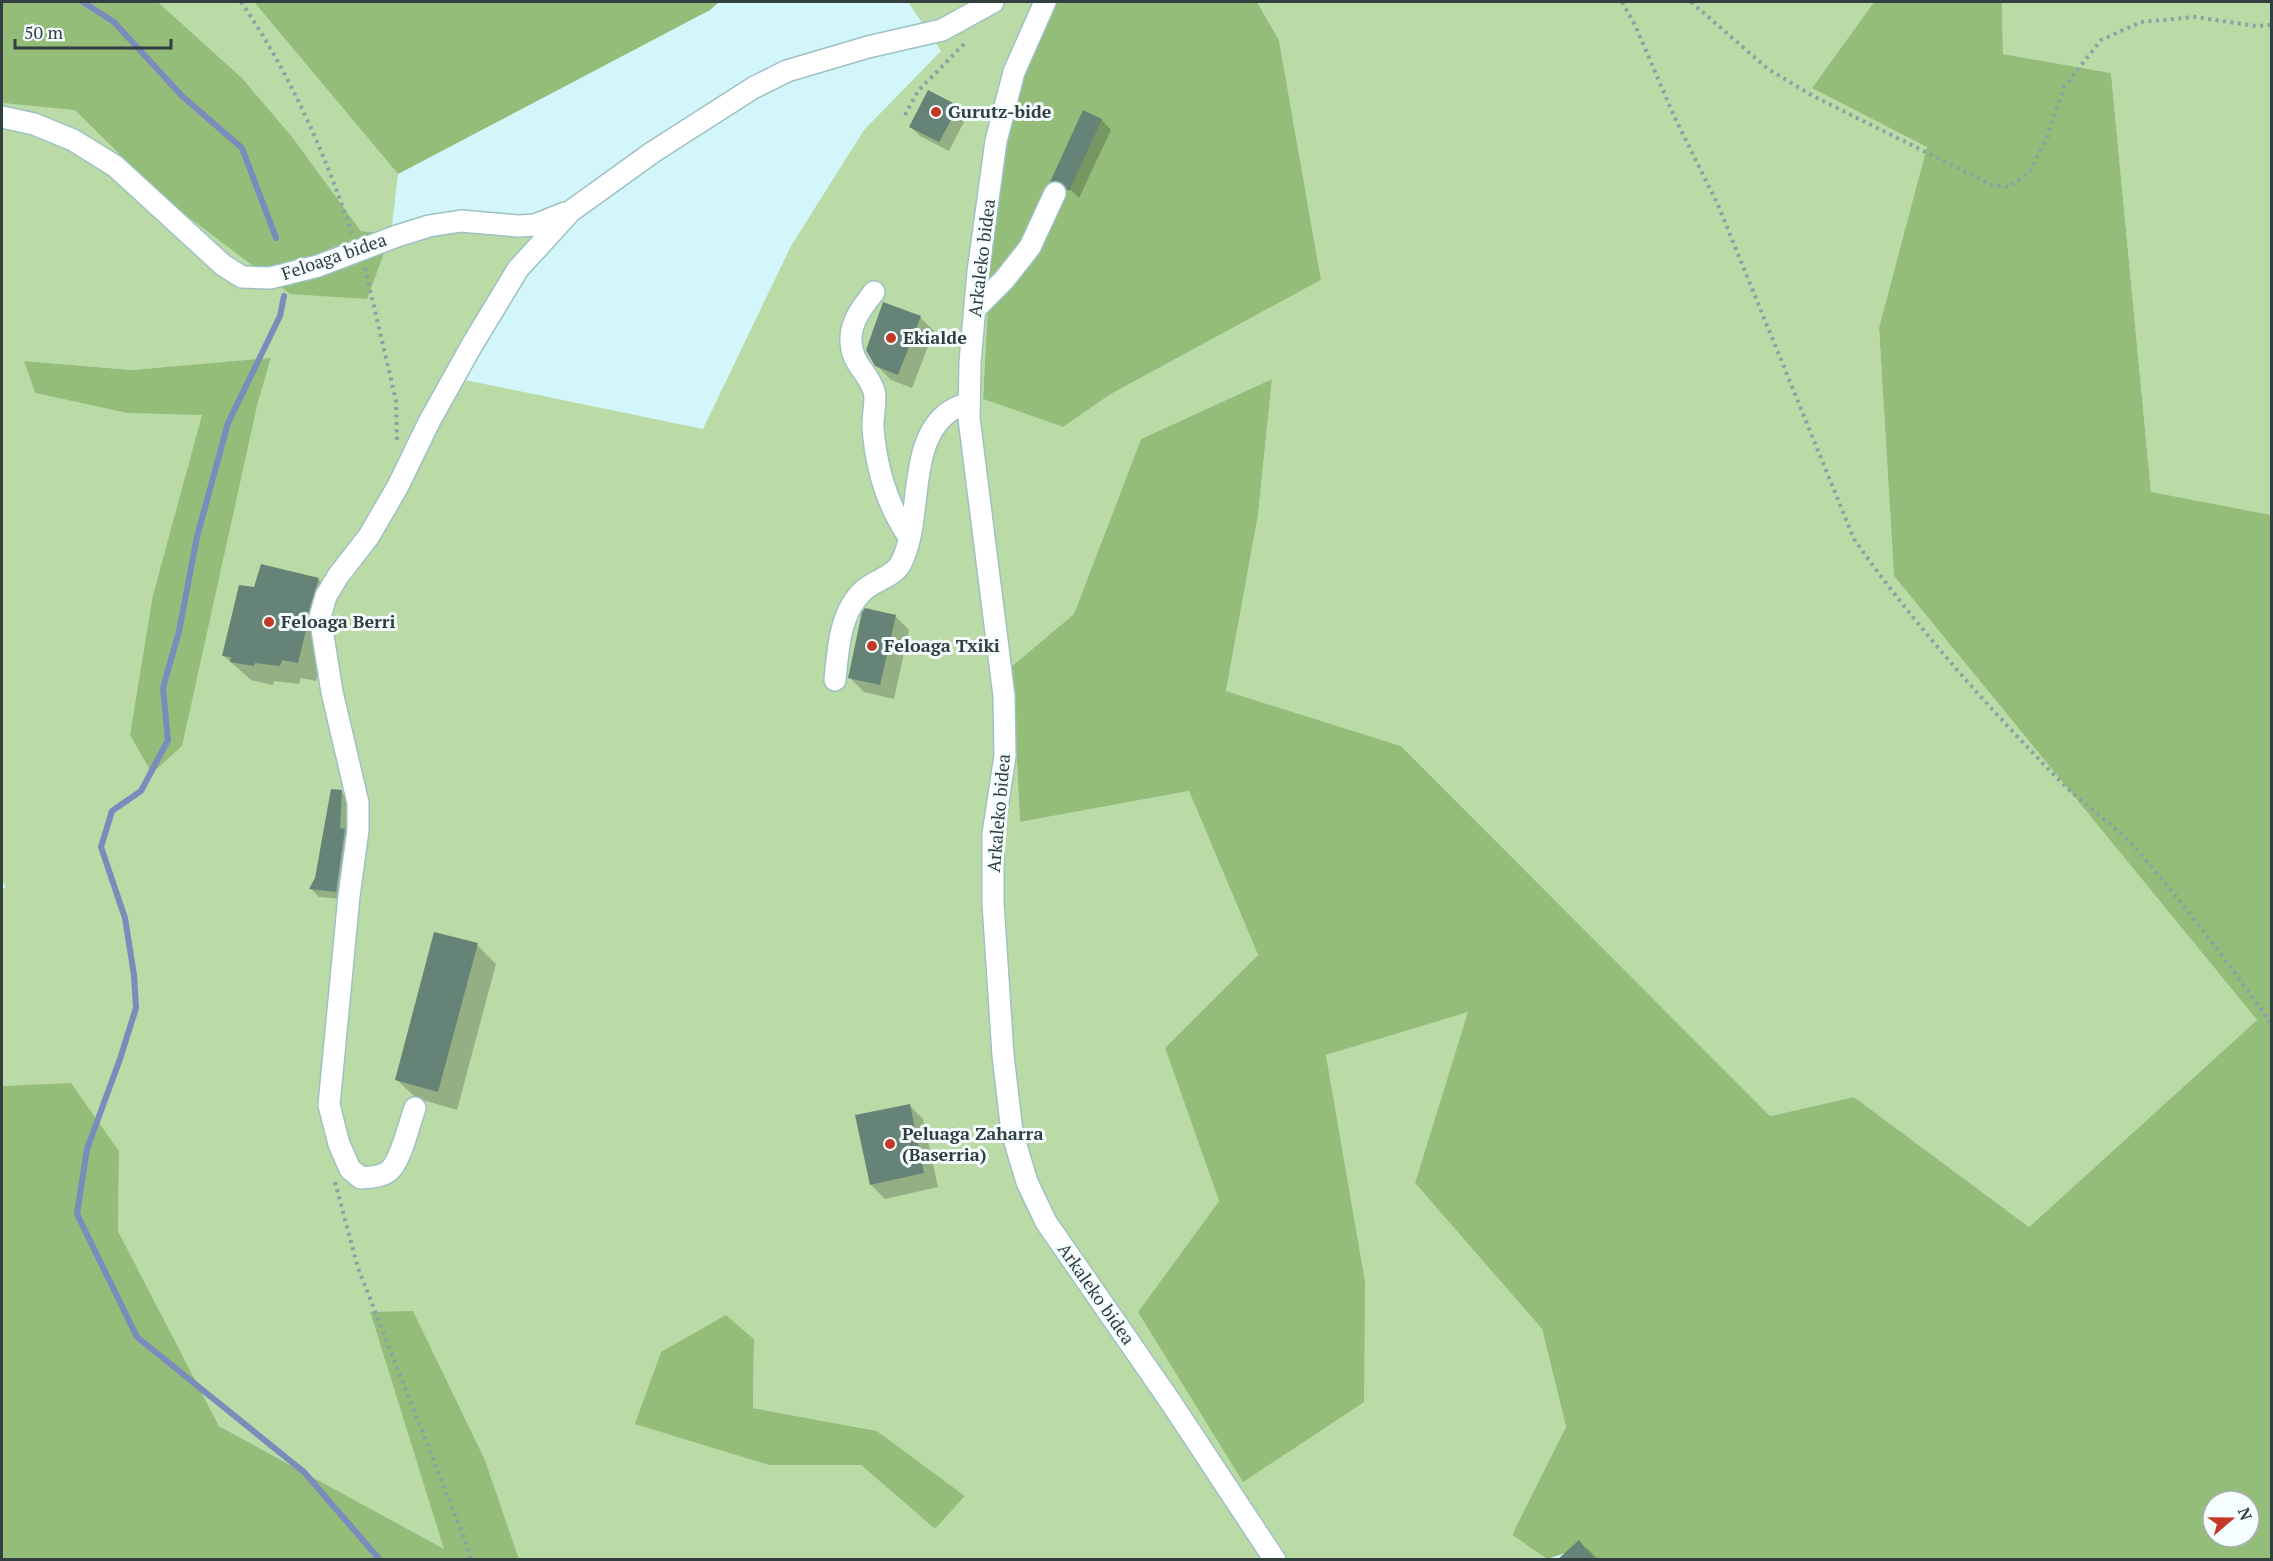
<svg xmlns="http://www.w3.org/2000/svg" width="2273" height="1561" viewBox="0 0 2273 1561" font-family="'PT Serif',serif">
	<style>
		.green { fill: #badba6; fill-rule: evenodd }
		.forest { fill: #94bd7a; fill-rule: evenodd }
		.shadow { fill: #0003 }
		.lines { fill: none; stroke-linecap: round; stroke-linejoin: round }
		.stream { stroke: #7a8bbc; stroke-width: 6 }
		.building { fill: #668377 }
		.minor-casing { stroke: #9ec1c4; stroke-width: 24 }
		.path { stroke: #89a3a5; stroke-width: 4; stroke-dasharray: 3 4.5; stroke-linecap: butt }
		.minor { stroke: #fff; stroke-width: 21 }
		.poi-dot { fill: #c43827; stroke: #f6fdfe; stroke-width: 2 }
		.labels { text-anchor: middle; stroke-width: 6; stroke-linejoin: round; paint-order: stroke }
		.poi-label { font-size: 18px; font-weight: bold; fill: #313f40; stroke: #f6fdfe; text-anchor: start }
		.street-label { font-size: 18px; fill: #313f40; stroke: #f6fdfe }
	</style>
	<rect width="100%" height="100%" fill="#d2f6f9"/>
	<g class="green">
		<path d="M158 2H254L398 174 391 234 555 221 465 380 703 429 791 246 864 130 941 51 908 2H1051L1020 48 990 265 983 399 1063 427 1111 394 1321 280 1279 40 1257 2H1874L1812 88 1928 146 1879 328 1894 576 2257 1020 2029 1227 1854 1097 1770 1116 1401 746 1226 691 1258 515 1272 379 1141 439 1074 614 1012 666 1020 822 1189 791 1258 955 1165 1048 1219 1201 1138 1312 1365 1281 1326 1055 1469 1011 1415 1183 1542 1329 1566 1427 1512 1535 1547 1559H519L485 1460 413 1312 370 1313 445 1550 219 1426 118 1231 119 1151 71 1084 2 1086V890L6 887 2 880V103L75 109 167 201 290 294 391 234 361 231 293 138 242 78ZM271 359 257 406 153 595 203 414 127 413 35 393 24 361 132 370ZM726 1315 754 1339 753 1408 877 1431 965 1496 935 1529 861 1465H769Z"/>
		<path d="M2002 2H2271V515L2151 493 2111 73 2003 54Z"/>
	</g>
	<g class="forest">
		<path d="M2 2H158L242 78 293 138 361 231 391 234 367 299 290 294 167 201 75 110 2 103Z"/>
		<path d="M254 2H719L710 10 398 174Z"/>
		<path d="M1051 2H1257L1279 40 1321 280 1111 394 1063 427 983 399 990 265 1021 48Z"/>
		<path d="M1874 2H2002L2003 54 2111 73 2151 492 2271 515V1559L1592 1560 1584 1547 1547 1559 1512 1535 1566 1427 1542 1329 1415 1183 1468 1012 1326 1055 1365 1281 1364 1402 1243 1482 1138 1312 1219 1201 1165 1048 1258 955 1189 791 1020 822 1012 666 1074 614 1141 439 1272 379 1258 515 1226 691 1401 746 1770 1116 1854 1097 2029 1227 2257 1020 1894 576 1879 328 1927 147 1812 88ZM2213 1501H2249V1537H2213Z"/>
		<path d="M271 358 257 406 182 746 152 773 130 735 153 595 202 415 127 413 35 393 24 361 132 370Z"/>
		<path d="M71 1083 119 1151 118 1231 219 1426 444 1549 370 1312 413 1311 485 1460 519 1559H2V1086Z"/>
		<path d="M726 1315 754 1339 753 1408 877 1431 965 1496 935 1529 861 1465H769L635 1424 661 1352Z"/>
	</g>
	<g class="shadow">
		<path d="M958 107 967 116 949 151 920 136 911 127Z"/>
		<path d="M1084 112 1102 120 1111 130 1079 198 1071 190H1060L1052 181Z"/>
		<path d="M920 317 934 331 912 388 891 380 876 365Z"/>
		<path d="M318 579 337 598 326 633V641L316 681 301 678 299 684 274 681 273 685 251 680 223 655 255 589Z"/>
		<path d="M895 616 909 630 894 699 864 692 850 678Z"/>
		<path d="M341 792 350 800 344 899 319 897 311 889 317 879Z"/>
		<path d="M477 945 496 964 457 1110 416 1098 397 1080Z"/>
		<path d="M909 1105 923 1119 938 1187 885 1199 871 1185Z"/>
		<path d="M1587 1548 1599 1560H1571L1586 1549Z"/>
	</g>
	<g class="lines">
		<g class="stream">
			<path d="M83 2 114 22 182 96 242 148 276 238"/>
			<path d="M284 296 280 316 228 423 197 537 179 631 163 688 168 740 141 791 112 811 101 847 125 918 134 975 136 1008 120 1059 87 1149 77 1214 137 1337 304 1472 380 1560"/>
		</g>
	</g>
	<g class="building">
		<path d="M928 90 959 106 939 142 909 127Z"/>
		<path d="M1083 110 1102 119 1069 191 1061 182H1050Z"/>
		<path d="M883 302 921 316 898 375 875 366 866 350Z"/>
		<path d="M261 564 319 578 308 614V622L298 663 282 660 280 666 255 663 254 666 230 662 231 657 222 656 239 585 254 587Z"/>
		<path d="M865 608 896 615 880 685 848 678 862 612Z"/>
		<path d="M331 789 342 790 340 828 345 829 336 892 309 889 315 878Z"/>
		<path d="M434 932 478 943 438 1092 395 1080Z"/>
		<path d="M910 1104 924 1173 870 1185 855 1115Z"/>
		<path d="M1579 1540 1595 1560H1557Z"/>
	</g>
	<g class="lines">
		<defs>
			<g id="minor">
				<path d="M1045 2 1014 72 996 141 978 272 970 362 969 418 1004 696 1005 756 993 834V903L1003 1055 1012 1132 1027 1182 1046 1222 1170 1401 1275 1560"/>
				<path d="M2 117 34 124 73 140 115 166 223 265 242 277 270 278 318 266 397 236 429 226 461 221 518 226 535 225 565 213"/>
				<path d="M874 292C864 305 852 319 851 337 850 364 868 371 874 391 877 401 872 417 873 428 876 466 887 505 909 537"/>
				<path d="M975 309 1004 280 1030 247 1055 193"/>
				<path d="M835 680C838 649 840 611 864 590 875 580 894 577 901 563 923 521 907 447 945 415 951 409 962 406 969 402"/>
				<path d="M415 1108C409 1124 401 1161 389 1171 382 1177 370 1177 361 1178L350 1169 339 1144 329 1105 349 896 358 830V803L332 692 320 617 326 596 338 576 369 536 398 486 429 422 472 345 518 269 571 211 653 152 753 88 787 71 868 47 942 30 993 2"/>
			</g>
		</defs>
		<use href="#minor" class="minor-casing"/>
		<g class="path">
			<path d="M241 2C290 73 324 152 352 233"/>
			<path d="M1622 2 1635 25 1674 116 1718 205 1854 539C1915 626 1986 705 2060 781 2085 806 2115 825 2138 851 2186 906 2230 965 2272 1025"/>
			<path d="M1691 2 1768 69 1813 96 1992 185 2009 187 2030 171 2047 137 2064 87 2101 40 2141 22 2195 17 2256 26 2272 25"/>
			<path d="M905 115 918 91 967 41"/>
			<path d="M365 268 396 401 397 440"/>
			<path d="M335 1182 358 1268 470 1553V1560"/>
		</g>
		<use href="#minor" class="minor"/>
	</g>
	<g class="poi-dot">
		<circle cx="936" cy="112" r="6"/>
		<circle cx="891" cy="338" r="6"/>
		<circle cx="269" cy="622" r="6"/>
		<circle cx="872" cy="646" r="6"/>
		<circle cx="890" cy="1144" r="6"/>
	</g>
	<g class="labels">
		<g class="poi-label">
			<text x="948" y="118">Gurutz-bide</text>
			<text x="903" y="344">Ekialde</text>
			<text x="281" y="628">Feloaga Berri</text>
			<text x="884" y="652">Feloaga Txiki</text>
			<text x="902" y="1140">Peluaga Zaharra<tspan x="902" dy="21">(Baserria)</tspan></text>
		</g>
		<g class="street-label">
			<text transform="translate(334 257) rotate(-19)" y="6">Feloaga bidea</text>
			<text transform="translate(982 258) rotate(-83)" y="6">Arkaleko bidea</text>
			<text transform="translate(999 813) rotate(-85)" y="6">Arkaleko bidea</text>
			<text transform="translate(1096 1294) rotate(55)" y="6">Arkaleko bidea</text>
		</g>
	</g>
	<rect width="2273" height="1561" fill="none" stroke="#313f40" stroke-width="6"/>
	<g transform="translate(2231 1519) rotate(70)"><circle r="28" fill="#f6fdfe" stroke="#a7b1b2" stroke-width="1.5"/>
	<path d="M0-4.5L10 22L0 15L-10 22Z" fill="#c43827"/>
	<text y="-9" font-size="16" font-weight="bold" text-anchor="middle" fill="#313f40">N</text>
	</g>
	<path d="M15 39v9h156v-9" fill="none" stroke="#313f40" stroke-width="3"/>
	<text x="24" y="39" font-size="18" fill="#313f40" stroke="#f6fdfe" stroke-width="4.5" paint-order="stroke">50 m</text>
</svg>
